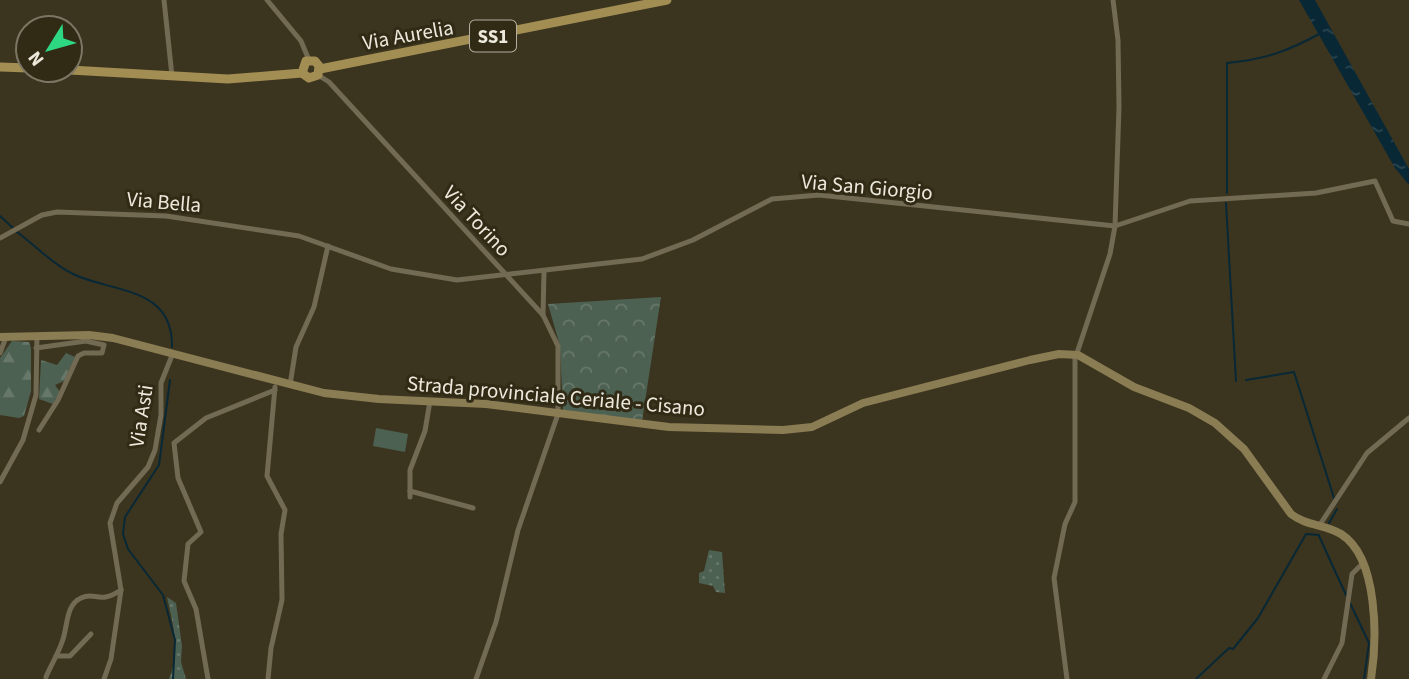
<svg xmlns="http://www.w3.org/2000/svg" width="1409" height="679" viewBox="0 0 1409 679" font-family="'Source Sans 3',sans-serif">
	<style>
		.grass { fill: url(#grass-dots) }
		.forest { fill: url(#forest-firs) }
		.park { fill: url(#park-crowns) }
		.pitch { fill: #4d6152 }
		.water { fill: url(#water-ripples) }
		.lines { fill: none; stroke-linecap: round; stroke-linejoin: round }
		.stream { stroke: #082836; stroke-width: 2 }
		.street { stroke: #726a53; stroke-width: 5 }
		.secondary { stroke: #8a7c53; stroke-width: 8 }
		.primary { stroke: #a28d53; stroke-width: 9 }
		.labels { text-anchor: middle; stroke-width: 6; stroke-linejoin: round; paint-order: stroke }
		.shield { fill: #312a15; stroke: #b4afa0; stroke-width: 2 }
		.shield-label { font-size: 19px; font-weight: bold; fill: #ece8db }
		.street-label { font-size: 21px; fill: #ece8db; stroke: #312a15 }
	</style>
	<defs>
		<pattern id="grass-dots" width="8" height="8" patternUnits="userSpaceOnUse" patternTransform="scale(1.75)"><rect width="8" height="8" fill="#4d6152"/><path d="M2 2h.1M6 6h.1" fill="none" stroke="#67786a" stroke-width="1.8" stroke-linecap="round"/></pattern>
		<pattern id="forest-firs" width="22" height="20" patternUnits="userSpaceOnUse" patternTransform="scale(1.75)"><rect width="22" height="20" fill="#4d6152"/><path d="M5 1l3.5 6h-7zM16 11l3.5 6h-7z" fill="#67786a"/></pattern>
		<pattern id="park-crowns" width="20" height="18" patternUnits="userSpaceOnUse" patternTransform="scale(1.75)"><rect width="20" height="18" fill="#4d6152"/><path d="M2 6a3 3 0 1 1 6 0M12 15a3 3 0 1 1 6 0" fill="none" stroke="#67786a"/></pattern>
		<pattern id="water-ripples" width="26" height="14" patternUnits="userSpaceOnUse" patternTransform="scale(1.75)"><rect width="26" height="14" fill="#082836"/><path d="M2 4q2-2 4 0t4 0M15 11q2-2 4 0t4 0" fill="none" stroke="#2c4752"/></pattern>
	</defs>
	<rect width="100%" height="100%" fill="#3b341f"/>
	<g class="grass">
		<path d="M709 550 722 552 725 593 716 592 713 586 699 583V573L704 571Z"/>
		<path d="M167 597 176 603 182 646 181 662 186 679H169C181 652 173 625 167 597Z"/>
	</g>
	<g class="forest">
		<path d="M12 341 29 342 31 348V391L24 416 19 418 0 415V358Z"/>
		<path d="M66 353 75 357 64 381 55 385 60 392 53 404 39 399 41 360 57 365Z"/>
	</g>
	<path class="park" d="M661 297 642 421 563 412 560 346 548 304Z"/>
	<path class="pitch" d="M376 428 408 434 405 452 373 446Z"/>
	<path class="water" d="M1299 0H1315L1409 169V185L1395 168Z"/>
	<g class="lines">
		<g class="stream">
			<path d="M1227 193V63C1266 59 1286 52 1321 33"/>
			<path d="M1226 203 1236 381"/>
			<path d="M0 216 13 228"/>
			<path d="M17 232C36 246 52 264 73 274 113 293 173 286 172 347"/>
			<path d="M170 380 159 465 125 517 123 534 128 549 163 595 175 640 173 679"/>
			<path d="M1246 380 1294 372 1334 498"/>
			<path d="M1329 523 1337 509"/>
			<path d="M1319 536 1346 595"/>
			<path d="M1350 603 1369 643 1364 679"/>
			<path d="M1196 679 1229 648 1233 649 1258 618 1306 534 1319 535"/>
		</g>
		<g class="street">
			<path d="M164 0 172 76"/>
			<path d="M267 0 301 41 309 60"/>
			<path d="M318 75 329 82 543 315 558 346V414L518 530 496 622 476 679"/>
			<path d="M0 238 42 215 57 212 166 216 299 236 391 269 457 280 642 259 693 240 772 199 819 195 1115 226 1190 201 1316 193 1375 181 1393 221 1409 224"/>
			<path d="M543 315 544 271"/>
			<path d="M36 348 86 341 104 345 102 353H84L78 356 58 400 39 430"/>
			<path d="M0 353 6 337"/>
			<path d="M290 385 296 347 314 307 328 246"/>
			<path d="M0 482 23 440 36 395 37 335"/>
			<path d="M410 491 473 508"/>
			<path d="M410 497V470L425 431 430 401"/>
			<path d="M1319 526 1367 453 1409 418"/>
			<path d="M56 656H70L91 634"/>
			<path d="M46 677C51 665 58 654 62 642 68 628 65 605 81 598 95 591 99 605 121 590"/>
			<path d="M104 679 111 659 121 590 110 523 117 503 148 467 155 450 161 415V383L173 353"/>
			<path d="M208 679 196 609 184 581 188 544 201 532 178 478 174 443 206 418 275 390"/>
			<path d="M268 679 271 648 282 600 281 534 285 510 267 476 275 387"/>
			<path d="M1067 679 1054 578 1065 524 1075 502V359L1110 254 1115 226 1119 107 1118 40 1113 0"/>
			<path d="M1324 679 1342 643 1352 574 1362 564"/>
		</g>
		<path class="secondary" d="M0 337 89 335 113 338 324 393 379 399 486 404 669 427 783 430 812 427 863 403 1030 360 1059 354 1078 355 1134 387 1189 408 1215 423 1244 449 1291 514C1306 526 1325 524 1341 534 1379 558 1377 641 1371 679"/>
		<g class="primary">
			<path d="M0 67 28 68"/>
			<path d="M320 69 667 0"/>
			<path d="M70 70 228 79 302 73 309 78 318 75 319 66 315 61H306L302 73"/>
		</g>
	</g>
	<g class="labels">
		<rect class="shield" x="470" y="20.5" width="46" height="31" rx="5"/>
		<g class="shield-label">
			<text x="493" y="43">SS1</text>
		</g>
		<g class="street-label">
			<text transform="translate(408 35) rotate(-10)" y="7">Via Aurelia</text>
			<text transform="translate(867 187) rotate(5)" y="7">Via San Giorgio</text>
			<text transform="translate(164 202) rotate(5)" y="7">Via Bella</text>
			<text transform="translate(477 221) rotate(47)" y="7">Via Torino</text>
			<text transform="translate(556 396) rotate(5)" y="7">Strada provinciale Ceriale - Cisano</text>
			<text transform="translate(141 416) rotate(-81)" y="7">Via Asti</text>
		</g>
	</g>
	<g transform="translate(49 49) rotate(233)"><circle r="33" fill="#312a15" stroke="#7c7664" stroke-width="2"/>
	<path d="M0-5L12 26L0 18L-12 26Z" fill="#2ed883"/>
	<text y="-10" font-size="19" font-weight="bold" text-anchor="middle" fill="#ece8db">N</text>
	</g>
</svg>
